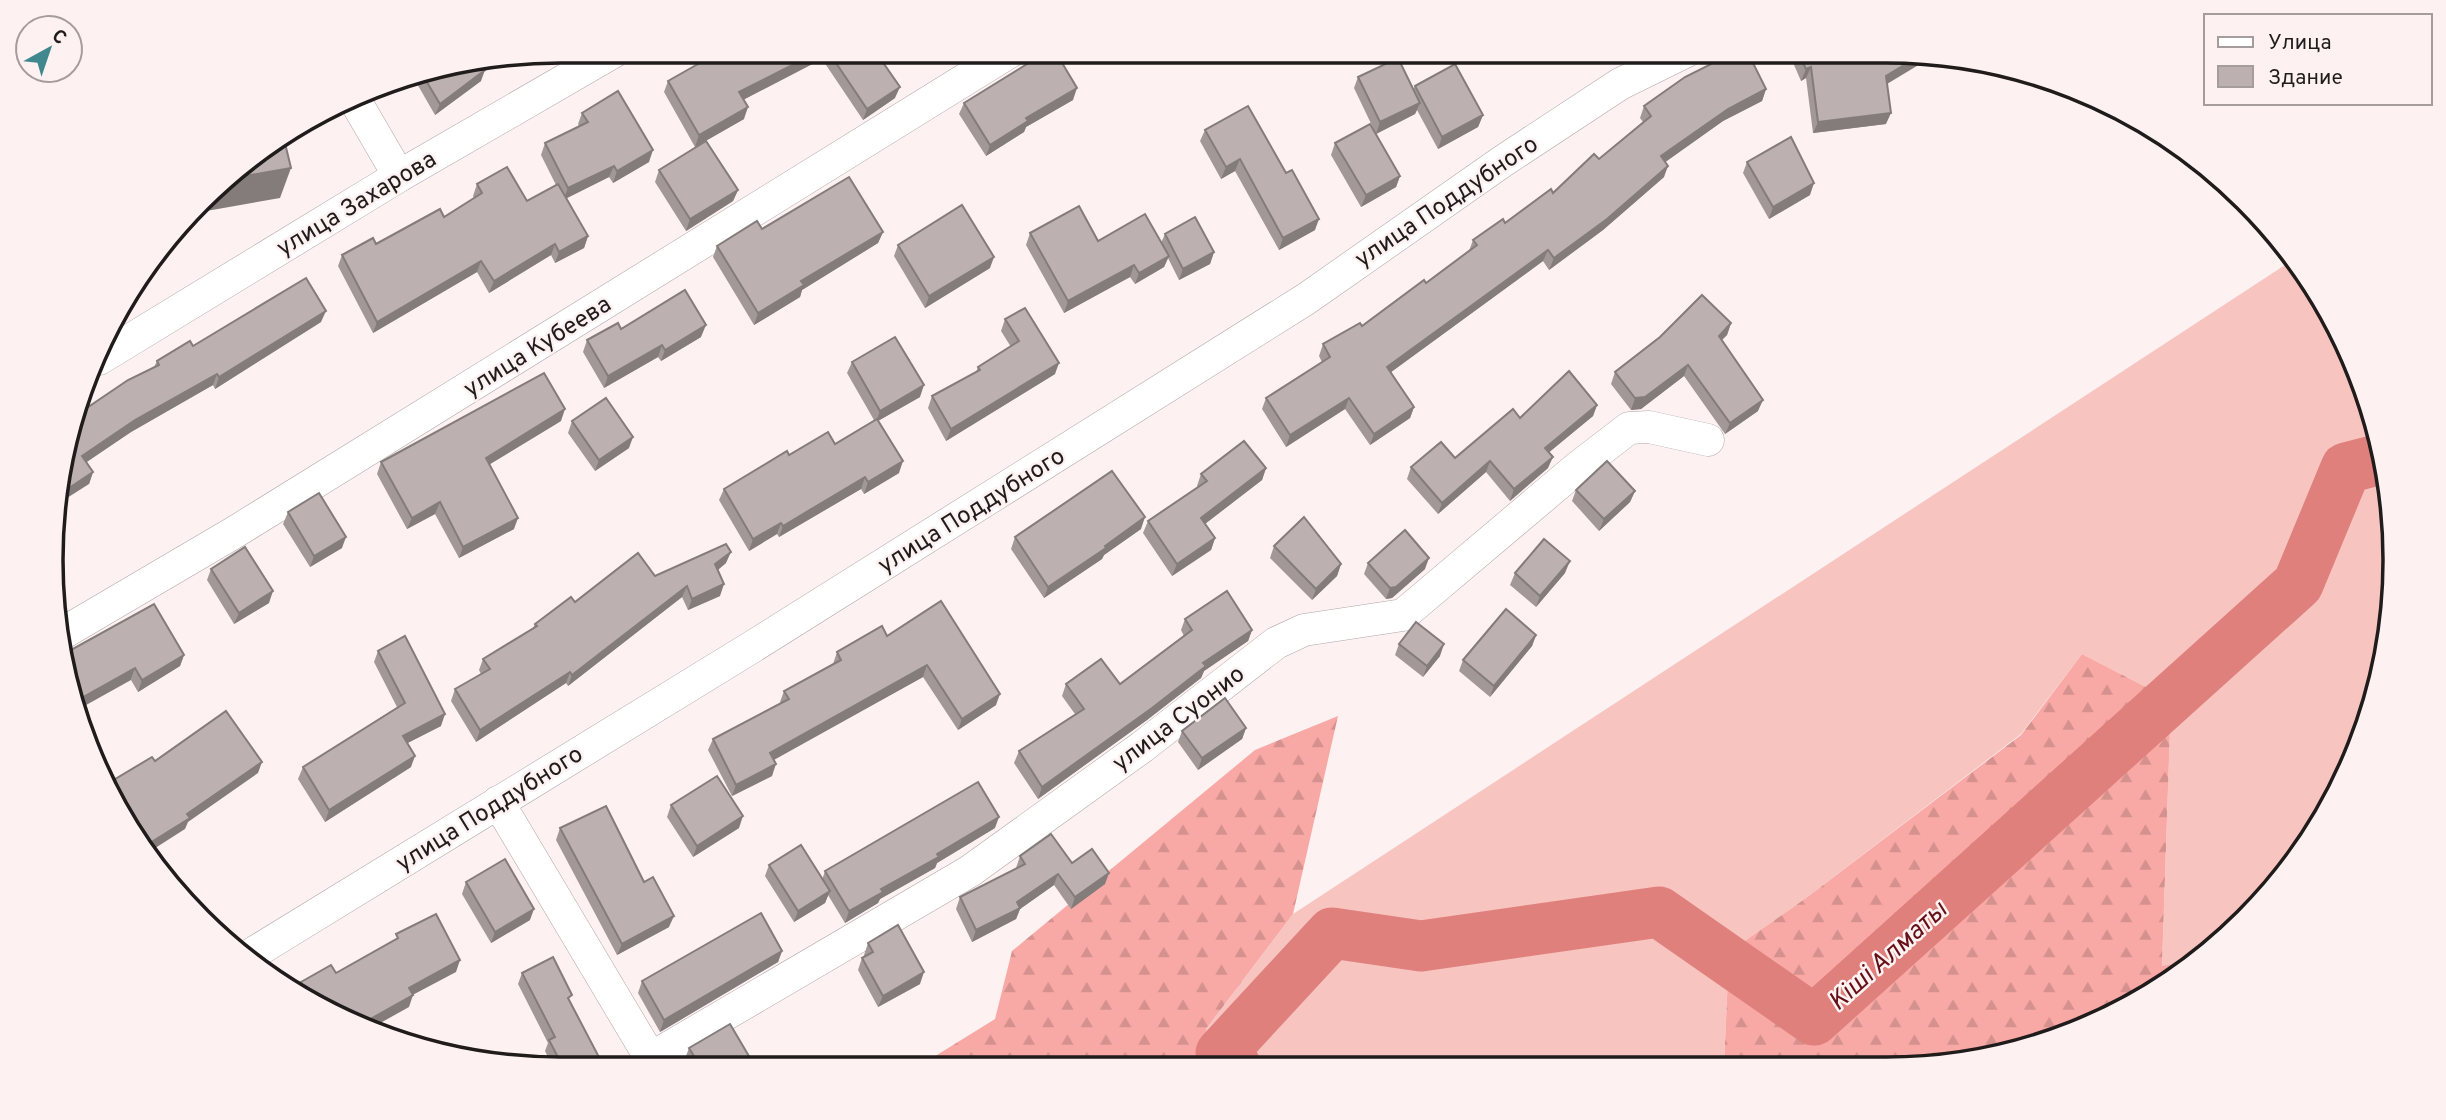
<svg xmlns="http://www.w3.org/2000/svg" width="2446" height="1120" viewBox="0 0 2446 1120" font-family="Overpass,sans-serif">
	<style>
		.grass { fill: #f8c4c0 }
		.forest { fill: url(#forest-firs) }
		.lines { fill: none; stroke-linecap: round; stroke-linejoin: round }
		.river { stroke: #df807c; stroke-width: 51 }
		.minor-casing { stroke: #b1a6a6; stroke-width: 33 }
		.minor { stroke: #fff; stroke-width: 32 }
		.wall { fill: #a29897 }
		.shaded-wall { fill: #847c7b }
		.building { fill: #bcb1b0; stroke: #847c7b; stroke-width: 2 }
		.labels { text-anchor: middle; stroke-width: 5; stroke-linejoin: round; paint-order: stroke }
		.street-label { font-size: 24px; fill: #201c1c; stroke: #fdf2f1 }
		.water-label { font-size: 26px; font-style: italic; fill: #660f17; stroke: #fdf2f1 }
		.rim { fill: none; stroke: #201c1c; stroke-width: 3.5 }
	</style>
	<defs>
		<pattern id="forest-firs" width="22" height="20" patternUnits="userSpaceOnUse" patternTransform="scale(1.75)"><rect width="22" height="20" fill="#f9a9a5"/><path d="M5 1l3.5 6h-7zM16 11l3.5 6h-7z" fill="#d5918d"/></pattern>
	</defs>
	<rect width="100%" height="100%" fill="#fdf2f1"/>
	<path class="grass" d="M2294 259 2309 277 2356 365 2385 460 2395 560 2386 659 2357 755 2290 870 2200 960 2162 967 2171 700 2082 654 2021 734 1806 898 1729 952 1724 1066 1213 1067 1206 1029 1293 914Z"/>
	<g class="forest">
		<path d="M2082 654 2171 700 2162 966 2200 960 2081 1030 1953 1065 1724 1066 1729 952 1806 898 2021 735Z"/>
		<path d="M1338 716 1293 914 1206 1029 1213 1067 916 1068 995 1019 1012 951 1255 750Z"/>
	</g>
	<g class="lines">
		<path class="river" d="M1236 1067 1221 1053 1332 933 1421 946 1659 912 1814 1020 2298 584 2346 468 2385 458"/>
		<defs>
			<g id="minor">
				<path d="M353 97 399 176"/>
				<path d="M99 359 399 176 615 51"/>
				<path d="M58 636 235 532 1011 51"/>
				<path d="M498 802 657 1069"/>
				<path d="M247 957 752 647 1306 299 1503 161 1620 84 1687 51"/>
				<path d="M651 1058 970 871 1142 747 1276 643 1304 630 1403 615 1577 468 1629 428 1649 427 1708 440"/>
			</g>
		</defs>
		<use href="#minor" class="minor-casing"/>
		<use href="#minor" class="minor"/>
	</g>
	<g class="wall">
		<path d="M721 51H862L895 98 863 120 822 59 743 100 744 119 695 147 664 92 668 81Z"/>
		<path d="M1788 51H1886V124L1813 133 1806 78 1801 81Z"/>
		<path d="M481 64V81L435 115 412 75Z"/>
		<path d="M1358 77 1413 90 1415 86 1483 115 1478 127 1438 149 1417 110 1415 114 1376 134 1354 88Z"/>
		<path d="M1766 89 1762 101 1723 121 1665 162 1664 177 1603 230 1549 270 1543 261 1391 372 1414 407 1410 418 1370 445 1345 409 1286 447 1262 409 1266 398 1322 362 1319 356 1323 344 1362 326 1426 283 1469 251 1473 240 1505 223 1553 193 1599 159 1643 122 1640 118 1644 106Z"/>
		<path d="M1073 100 1026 127 1024 132 986 156 959 114 964 103Z"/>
		<path d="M1248 106 1315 230 1279 250 1235 171 1221 179 1200 141 1205 130Z"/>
		<path d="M582 113 649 162 613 183 609 177 567 198 588 236 584 248 555 263 551 255 489 293 477 272 373 333 338 266 342 255 376 244 444 217 474 198 473 196 477 184 527 201 556 185 541 155 545 143 579 126 578 124Z"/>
		<path d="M1335 143 1400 176 1396 187 1361 207 1331 155Z"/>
		<path d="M1747 162 1810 195 1769 219 1743 173Z"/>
		<path d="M659 170 738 190 733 201 686 231 655 182Z"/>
		<path d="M762 229 883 232 878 243 802 290 800 297 754 325 713 257 717 246Z"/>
		<path d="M1030 233 1098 241 1161 243 1165 234 1214 252 1210 264 1179 280 1168 258 1164 267 1135 284 1130 277 1064 313 1026 245Z"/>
		<path d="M898 245 990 268 925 308 894 256Z"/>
		<path d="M1005 319 1055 374 946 441 928 408 932 396 976 372 978 367 1011 347 1001 331Z"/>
		<path d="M321 322 215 389 213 385 131 432 86 462 93 472 89 484 60 461 154 367 157 361 193 346Z"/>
		<path d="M1731 323 1727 335 1722 340 1758 411 1725 434 1684 376 1641 409 1631 410 1611 384 1615 372Z"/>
		<path d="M621 329 701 337 661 361 658 357 604 388 583 352 587 340Z"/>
		<path d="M852 362 920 397 878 421 899 473 864 494 861 489 779 537 777 534 749 551 719 500 724 489 789 455 835 444 874 420 847 373Z"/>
		<path d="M1597 405 1593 416 1549 452 1548 468 1510 501 1486 472 1438 514 1407 479 1411 467 1455 458 1520 418Z"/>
		<path d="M561 421 490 464 514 529 459 558 435 514 407 529 377 474 381 462Z"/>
		<path d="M572 421 629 448 595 471 568 433Z"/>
		<path d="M1266 468 1262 480 1205 524 1215 538 1211 550 1172 576 1143 533 1148 521 1198 487 1197 486 1201 474Z"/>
		<path d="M1576 490 1635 491 1630 502 1599 531 1572 501Z"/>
		<path d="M288 512 342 548 310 567 283 524Z"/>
		<path d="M1141 529 1104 555 1102 559 1044 598 1011 549 1015 537Z"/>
		<path d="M1274 546 1341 564 1337 576 1312 600 1270 558Z"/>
		<path d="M726 563 718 570 720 596 688 610 682 597 568 686 566 683 476 742 451 701 455 689 481 674 479 670 483 659 533 628 535 624 575 602 655 576Z"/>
		<path d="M1368 563 1425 569 1392 598 1386 599 1364 574Z"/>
		<path d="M211 569 269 603 234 624 207 580Z"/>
		<path d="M1515 573H1565L1536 607 1510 585Z"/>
		<path d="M154 604 184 655 180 666 138 692 131 680Z"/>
		<path d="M1185 619 1252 630 1248 641 1204 671 1201 678 1147 720 1038 799 1014 763 1019 751 1075 714 1062 696 1066 684H1120L1184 636 1181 630Z"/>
		<path d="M1536 635 1532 646 1490 697 1459 671 1463 660Z"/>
		<path d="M887 636 996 705 958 730 923 677 774 760 772 776 732 796 708 750 713 739 781 703 780 702 784 691 833 664 837 652Z"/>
		<path d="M1399 644 1440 656 1423 677 1395 655Z"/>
		<path d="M378 651 441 726 407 743 411 767 325 822 298 779 303 767 397 707 374 662Z"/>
		<path d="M1246 728 1242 739 1198 770 1178 742 1182 731Z"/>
		<path d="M671 805 739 828 693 857 667 817Z"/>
		<path d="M560 828 644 882 669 927 617 955 556 840Z"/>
		<path d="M995 828 937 863 935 868 880 899 878 903 845 923 828 895 825 903 794 922 765 876 769 865 822 880 825 871Z"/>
		<path d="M1020 856 1072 863 1105 884 1071 909 1054 885 1020 909 1016 919 972 942 956 909 960 897 1016 868Z"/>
		<path d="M466 882 530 920 491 943 462 894Z"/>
		<path d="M868 943 920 984 878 1007 858 970 862 958 865 957 864 955Z"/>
		<path d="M782 951 778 962 660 1032 638 993 642 981Z"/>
		<path d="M522 973 570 1002 601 1061 598 1069H554L545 1051 548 1043 518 984Z"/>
		<path d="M689 1048 746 1069H691L685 1059Z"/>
	</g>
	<g class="shaded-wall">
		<path d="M820 51H825L822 59 735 104 739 92Z"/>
		<path d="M1922 54 1935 55 1882 87 1886 76Z"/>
		<path d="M1811 67 1806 78 1801 81 1806 69Z"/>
		<path d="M485 70 481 81 435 115 440 104Z"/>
		<path d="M900 87 895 98 863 120 867 109Z"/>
		<path d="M1077 88 1073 100 1026 127 1024 132 986 156 990 145 1026 118Z"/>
		<path d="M1766 89 1762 101 1723 121 1657 168 1661 156 1728 109Z"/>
		<path d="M1420 103 1415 114 1376 134 1380 122Z"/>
		<path d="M748 107 744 119 695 147 699 135Z"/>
		<path d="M1891 113 1886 124 1813 133 1818 122Z"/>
		<path d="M1483 115 1478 127 1438 149 1442 137Z"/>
		<path d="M653 150 649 162 613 183 617 171Z"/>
		<path d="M1240 159 1235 171 1221 179 1226 167Z"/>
		<path d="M614 166 609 177 563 200 568 188Z"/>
		<path d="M1668 166 1664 177 1603 230 1549 270 1554 258Z"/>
		<path d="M291 168 280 198 195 213 222 180Z"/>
		<path d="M1400 176 1396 187 1361 207 1366 195Z"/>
		<path d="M1814 183 1810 195 1769 219 1773 207Z"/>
		<path d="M738 190 733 201 686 231 690 219Z"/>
		<path d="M1319 219 1315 230 1279 250 1283 238Z"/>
		<path d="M883 232 878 243 802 290 800 297 754 325 758 313 801 281Z"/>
		<path d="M588 236 584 248 555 263 559 252Z"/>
		<path d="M555 244 551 255 489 293 494 281Z"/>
		<path d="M1548 250 1543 261 1383 378 1387 367Z"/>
		<path d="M1214 252 1210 264 1179 280 1183 269Z"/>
		<path d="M1169 256 1164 267 1135 284 1139 273Z"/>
		<path d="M994 257 990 268 925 308 929 296Z"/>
		<path d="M481 261 477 272 373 333 377 322Z"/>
		<path d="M1134 265 1130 277 1064 313 1068 301Z"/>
		<path d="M326 311 321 322 215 389 219 377Z"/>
		<path d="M1731 323 1727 335 1714 347 1719 336Z"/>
		<path d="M706 325 701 337 661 361 665 350Z"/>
		<path d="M662 345 658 357 604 388 608 376Z"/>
		<path d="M1059 363 1055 374 946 441 951 429Z"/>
		<path d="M1688 365 1684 376 1641 409 1631 410 1635 398Z"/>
		<path d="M217 374 213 385 131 432 78 468 82 456 135 420Z"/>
		<path d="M924 385 920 397 876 422 880 411Z"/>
		<path d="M1349 398 1345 409 1286 447 1290 435Z"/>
		<path d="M1763 400 1758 411 1725 434 1730 423Z"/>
		<path d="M1597 405 1593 416 1541 459 1545 448Z"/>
		<path d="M1414 407 1410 418 1370 445 1374 434Z"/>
		<path d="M565 409 561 421 482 469 486 458Z"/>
		<path d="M633 437 629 448 595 471 599 460Z"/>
		<path d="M1553 457 1548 468 1510 501 1514 489Z"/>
		<path d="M903 461 899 473 864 494 868 482Z"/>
		<path d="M1490 461 1486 472 1438 514 1442 503Z"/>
		<path d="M1266 468 1262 480 1197 530 1201 518Z"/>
		<path d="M93 472 89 484 56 505 57 496Z"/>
		<path d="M865 477 861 489 779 537 783 526Z"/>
		<path d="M1635 491 1630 502 1599 531 1604 519Z"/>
		<path d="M440 502 435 514 407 529 412 518Z"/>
		<path d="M1145 517 1141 529 1104 555 1102 559 1044 598 1048 587Z"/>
		<path d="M518 518 514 529 459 558 463 547Z"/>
		<path d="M781 523 777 534 749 551 753 539Z"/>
		<path d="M346 537 342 548 310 567 314 556Z"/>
		<path d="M1215 538 1211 550 1172 576 1177 564Z"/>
		<path d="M731 552 726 563 710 576 715 564Z"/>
		<path d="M1429 558 1425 569 1392 598 1386 599 1390 588Z"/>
		<path d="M1570 561 1565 573 1536 607 1540 596Z"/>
		<path d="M1341 564 1337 576 1312 600 1316 589Z"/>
		<path d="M724 584 720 596 688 610 692 599Z"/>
		<path d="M687 586 682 597 568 686 572 675Z"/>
		<path d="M273 591 269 603 234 624 239 613Z"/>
		<path d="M1252 630 1248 641 1204 671 1201 678 1147 720 1038 799 1042 787 1203 663Z"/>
		<path d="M1536 635 1532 646 1490 697 1494 686Z"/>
		<path d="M1444 644 1440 656 1423 677 1427 666Z"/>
		<path d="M184 655 180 666 138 692 142 680Z"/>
		<path d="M927 665 923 677 766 764 770 753Z"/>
		<path d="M135 668 131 680 79 709 76 701Z"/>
		<path d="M570 672 566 683 476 742 480 730Z"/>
		<path d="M1000 694 996 705 958 730 962 719Z"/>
		<path d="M445 714 441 726 398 748 403 736Z"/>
		<path d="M1246 728 1242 739 1198 770 1202 758Z"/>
		<path d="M415 756 411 767 325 822 329 810Z"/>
		<path d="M262 762 258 773 188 822 185 829 149 852 145 846 187 814Z"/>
		<path d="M776 764 772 776 732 796 736 785Z"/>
		<path d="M743 816 739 828 693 857 697 846Z"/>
		<path d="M999 817 995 828 937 863 935 868 880 899 878 903 845 923 849 911 937 854Z"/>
		<path d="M1109 873 1105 884 1071 909 1075 897Z"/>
		<path d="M1058 874 1054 885 1020 909 1016 919 972 942 976 930Z"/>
		<path d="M830 891 825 903 794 922 798 911Z"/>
		<path d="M534 909 530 920 491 943 495 932Z"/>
		<path d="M674 916 669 927 617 955 622 944Z"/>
		<path d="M782 951 778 962 660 1032 664 1020Z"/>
		<path d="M460 960 456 972 405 999 409 988Z"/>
		<path d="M924 972 920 984 878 1007 883 996Z"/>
		<path d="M413 995 409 1007 366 1031 358 1026Z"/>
		<path d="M750 1058 746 1069H732Z"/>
		<path d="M601 1061 598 1069H585Z"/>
	</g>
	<g class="building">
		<path d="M721 51H820L739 92 748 107 699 135 668 81Z"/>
		<path d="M828 51H875L900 87 867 109Z"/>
		<path d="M1048 51H1055L1077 88 1026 118 1028 121 990 145 964 103Z"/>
		<path d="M1737 51H1747L1766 89 1728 109 1661 156 1668 166 1607 219 1554 258 1548 250 1387 367 1414 407 1374 434 1349 398 1290 435 1266 398 1330 357 1323 344 1360 323 1362 326 1424 280 1426 283 1477 245 1473 240 1503 219 1505 223 1551 189 1553 193 1594 154 1599 159 1651 116 1644 106 1685 77Z"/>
		<path d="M1797 51H1886L1922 54 1886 76 1891 113 1818 122 1811 67 1806 69Z"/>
		<path d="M1398 58 1420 103 1380 122 1358 77Z"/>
		<path d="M481 64 485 70 440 104 422 74Z"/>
		<path d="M1455 64 1483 115 1442 137 1415 86Z"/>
		<path d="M618 91 653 150 617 171 614 166 568 188 545 143 588 122 582 113Z"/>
		<path d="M1248 106 1286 173 1292 170 1319 219 1283 238 1240 159 1226 167 1205 130Z"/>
		<path d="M1370 124 1400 176 1366 195 1335 143Z"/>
		<path d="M283 135 291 168 222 180 225 177Z"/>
		<path d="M1791 137 1814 183 1773 207 1747 162Z"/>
		<path d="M706 141 738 190 690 219 659 170Z"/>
		<path d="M507 167 527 201 558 184 588 236 559 252 555 244 494 281 481 261 377 322 342 255 373 238 376 244 440 209 444 217 482 193 477 184Z"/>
		<path d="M849 177 883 232 801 281 804 285 758 313 717 246 757 221 762 229Z"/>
		<path d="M962 205 994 257 929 296 898 245Z"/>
		<path d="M1079 206 1098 241 1145 214 1169 256 1139 273 1134 265 1068 301 1030 233Z"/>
		<path d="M1195 217 1214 252 1183 269 1165 234Z"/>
		<path d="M306 278 326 311 219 377 217 374 135 420 82 456 93 472 57 496 60 461 78 414 128 380 159 365 157 361 190 341 193 346Z"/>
		<path d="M685 290 706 325 665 350 662 345 608 376 587 340 618 323 621 329Z"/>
		<path d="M1702 295 1731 323 1719 336 1763 400 1730 423 1688 365 1645 397 1635 398 1615 372 1660 337Z"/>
		<path d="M1025 308 1059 363 951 429 932 396 980 370 978 367 1019 341 1005 319Z"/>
		<path d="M895 337 924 385 880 411 852 362Z"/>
		<path d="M1569 371 1597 405 1545 448 1553 457 1514 489 1490 461 1442 503 1411 467 1441 442 1455 458 1513 409 1520 418Z"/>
		<path d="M544 373 565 409 486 458 518 518 463 547 440 502 412 518 381 462Z"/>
		<path d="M606 398 633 437 599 460 572 421Z"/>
		<path d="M877 419 903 461 868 482 865 477 783 526 781 523 753 539 724 489 787 451 789 455 828 432 835 444Z"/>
		<path d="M1244 441 1266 468 1201 518 1215 538 1177 564 1148 521 1207 481 1201 474Z"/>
		<path d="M1607 461 1635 491 1604 519 1576 490Z"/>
		<path d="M1112 471 1145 517 1105 546 1106 548 1048 587 1015 537Z"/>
		<path d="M319 493 346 537 314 556 288 512Z"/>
		<path d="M1304 517 1341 564 1316 589 1274 546Z"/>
		<path d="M1405 530 1429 558 1396 587 1390 588 1368 563Z"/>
		<path d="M1544 539 1570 561 1540 596 1515 573Z"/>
		<path d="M726 544 731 552 715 564 724 584 692 599 687 586 572 675 570 672 480 730 455 689 490 669 483 659 537 626 535 624 571 597 575 602 638 553 655 576Z"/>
		<path d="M245 547 273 591 239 613 211 569Z"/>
		<path d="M1227 591 1252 630 1203 663 1206 666 1152 708 1042 787 1019 751 1084 709 1066 684 1101 659 1120 684 1192 630 1185 619Z"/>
		<path d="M941 601 1000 694 962 719 927 665 770 753 776 764 736 785 713 739 789 699 784 691 841 660 837 652 882 626 887 636Z"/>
		<path d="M154 604 184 655 142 680 135 668 76 701 60 656Z"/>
		<path d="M1506 609 1536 635 1494 686 1463 660Z"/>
		<path d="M1416 622 1444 644 1427 666 1399 644Z"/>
		<path d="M405 636 445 714 403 736 415 756 329 810 303 767 405 703 378 651Z"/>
		<path d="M1225 698 1246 728 1202 758 1182 731Z"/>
		<path d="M226 711 262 762 187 814 190 818 145 846 119 814 107 784 152 757 155 761Z"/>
		<path d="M717 776 743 816 697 846 671 805Z"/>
		<path d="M978 782 999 817 937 854 939 857 881 889 883 892 849 911 825 871Z"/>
		<path d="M606 806 644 882 653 877 674 916 622 944 560 828Z"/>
		<path d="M1051 834 1072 863 1092 849 1109 873 1075 897 1058 874 1017 902 1020 908 976 930 960 897 1025 864 1020 856Z"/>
		<path d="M801 845 830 891 798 911 769 865Z"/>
		<path d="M505 859 534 909 495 932 466 882Z"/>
		<path d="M761 913 782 951 664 1020 642 981Z"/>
		<path d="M436 914 460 960 409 988 413 995 358 1026 294 986 331 965 336 973 398 938 396 934Z"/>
		<path d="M898 925 924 972 883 996 862 958 873 952 868 943Z"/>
		<path d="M553 957 572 995 568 998 601 1061 585 1069H564L549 1040 555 1037 522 973Z"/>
		<path d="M730 1024 750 1058 732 1069H702L689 1048Z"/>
	</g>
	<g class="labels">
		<g class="street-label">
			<text transform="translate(1446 201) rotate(-34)" y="8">улица Поддубного</text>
			<text transform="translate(356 203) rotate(-31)" y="8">улица Захарова</text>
			<text transform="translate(537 346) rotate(-32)" y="8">улица Кубеева</text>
			<text transform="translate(971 510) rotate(-32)" y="8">улица Поддубного</text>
			<text transform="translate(1178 718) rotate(-37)" y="8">улица Суонио</text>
			<text transform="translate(489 808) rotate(-32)" y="8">улица Поддубного</text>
		</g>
		<g class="water-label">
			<text transform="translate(1887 955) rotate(-42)" y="9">Кіші Алматы</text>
		</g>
	</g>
	<path d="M0 0H2446V1120H0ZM560 63H1886A497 497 0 0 1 2383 560V560A497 497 0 0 1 1886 1057H560A497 497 0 0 1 63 560V560A497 497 0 0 1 560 63Z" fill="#fdf2f1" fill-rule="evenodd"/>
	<path class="rim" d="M560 63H1886A497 497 0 0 1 2383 560V560A497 497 0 0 1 1886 1057H560A497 497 0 0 1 63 560V560A497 497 0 0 1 560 63Z"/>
	<rect x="2204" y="14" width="228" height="91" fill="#fdf2f1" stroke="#a59c9c" stroke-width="2"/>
	<rect x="2218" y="37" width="35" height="10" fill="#ffffff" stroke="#a59c9c" stroke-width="2"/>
	<text x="2268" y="49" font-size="21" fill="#201c1c">Улица</text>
	<rect x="2218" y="66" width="35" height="21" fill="#bcb1b0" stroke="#a59c9c" stroke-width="2"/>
	<text x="2268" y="84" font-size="21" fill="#201c1c">Здание</text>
	<g transform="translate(49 49) rotate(40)"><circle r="33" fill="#fdf2f1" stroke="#a59c9c" stroke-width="2"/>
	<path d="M0-5L12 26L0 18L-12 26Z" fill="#40888d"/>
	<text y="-10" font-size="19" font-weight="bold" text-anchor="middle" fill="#201c1c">С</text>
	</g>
</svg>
